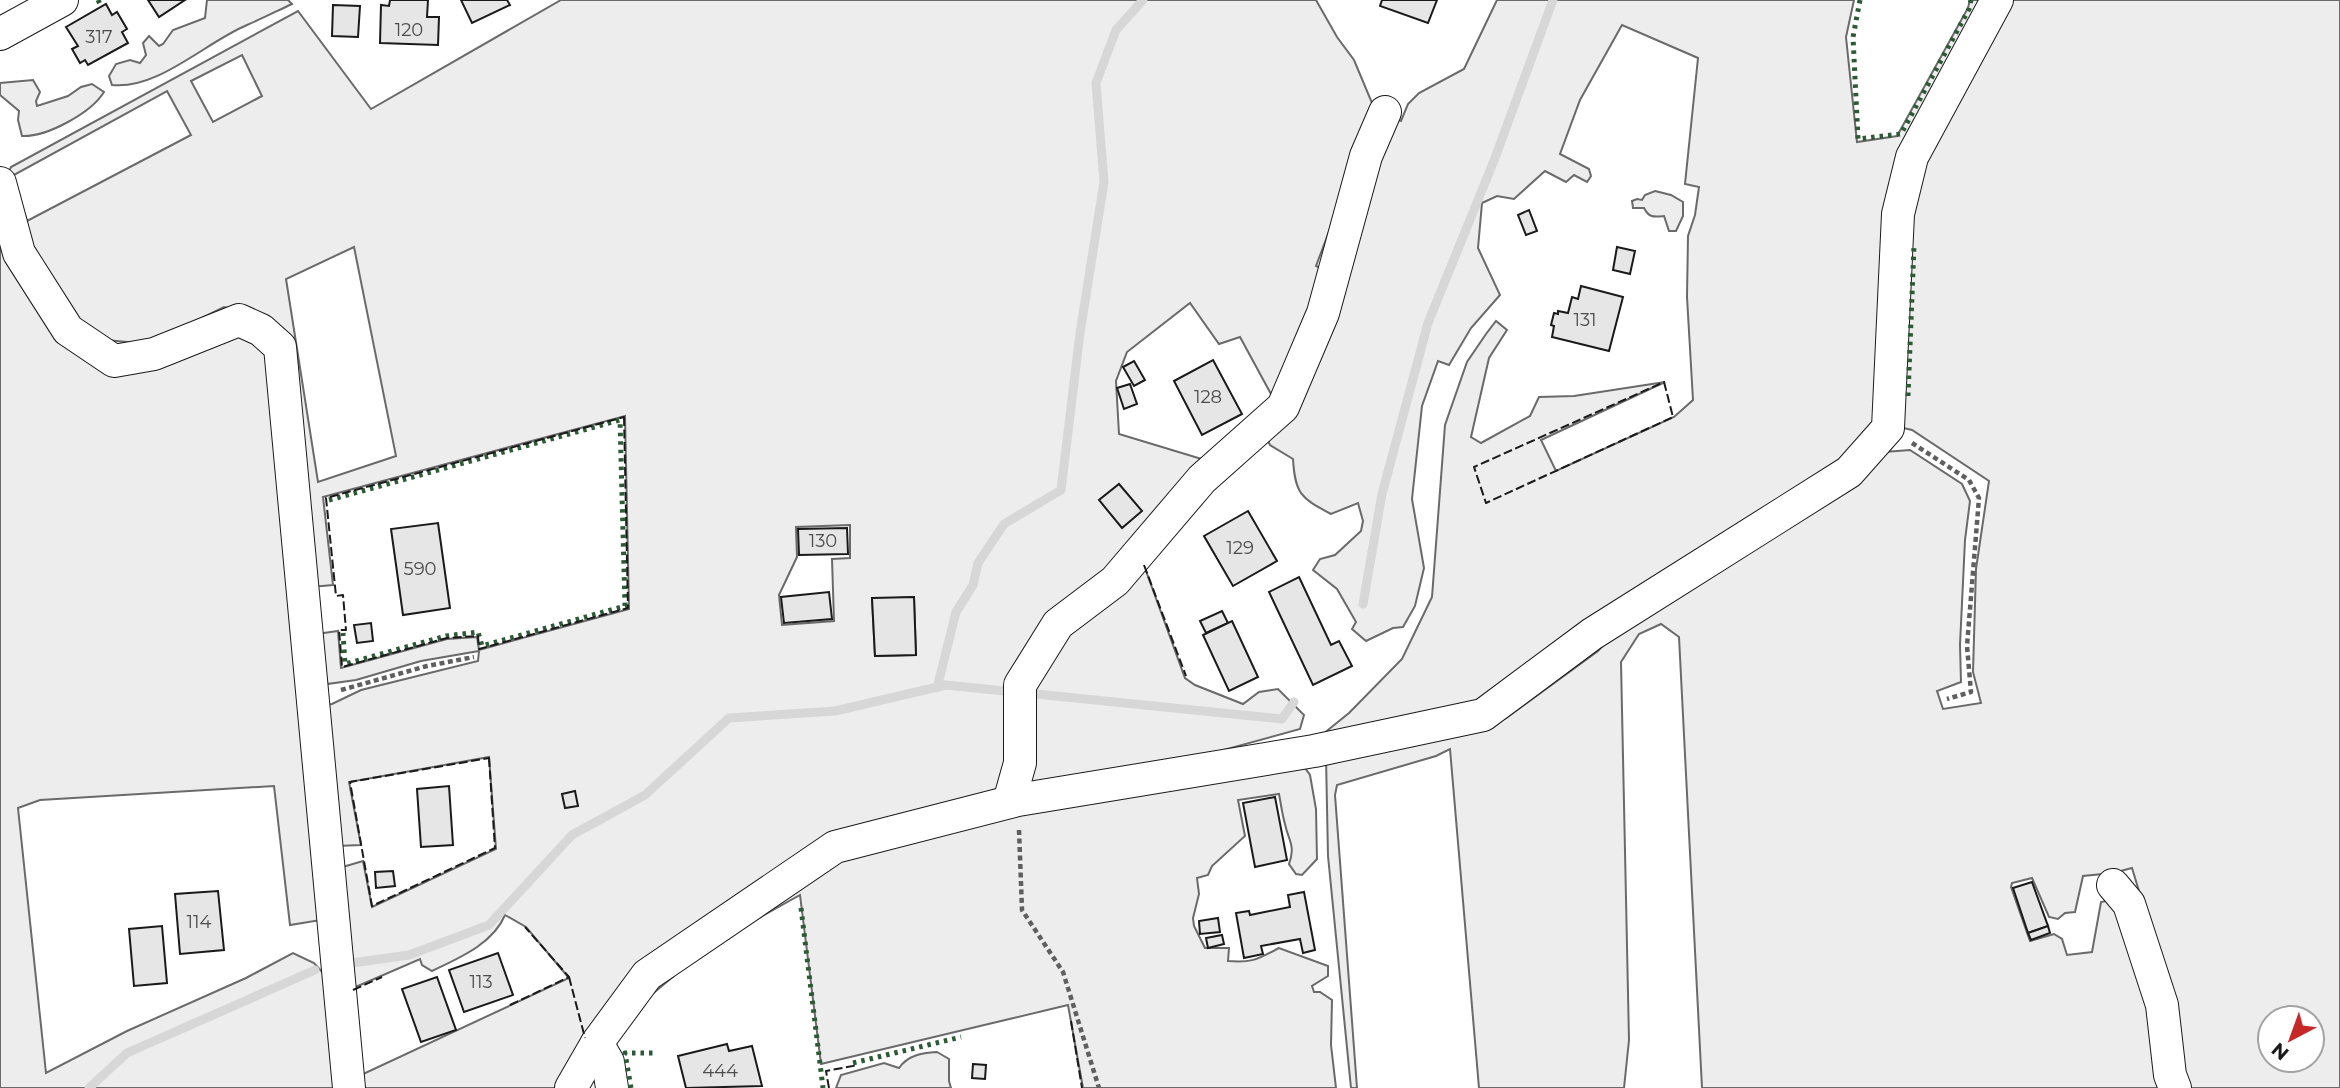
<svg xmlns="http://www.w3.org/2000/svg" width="2340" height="1088" viewBox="0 0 2340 1088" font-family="Montserrat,sans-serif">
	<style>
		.green { fill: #ededed; stroke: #6a6a6a; stroke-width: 2; fill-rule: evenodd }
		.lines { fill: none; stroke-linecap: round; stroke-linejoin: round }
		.stream { stroke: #d7d7d7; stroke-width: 9 }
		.building { fill: #e6e6e6; stroke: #1a1a1a; stroke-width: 2 }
		.minor-casing { stroke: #1a1a1a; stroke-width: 34 }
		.path { stroke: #5f5f5f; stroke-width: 4.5; stroke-dasharray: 5 3.5; stroke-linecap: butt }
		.minor { stroke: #fff; stroke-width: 32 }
		.hedge { stroke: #2b5a34; stroke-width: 5; stroke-dasharray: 3.5 5; stroke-linecap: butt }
		.fence { stroke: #1a1a1a; stroke-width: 2; stroke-dasharray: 9 3.5; stroke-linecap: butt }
		.labels { text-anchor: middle; stroke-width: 5; stroke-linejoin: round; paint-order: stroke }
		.number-label { font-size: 18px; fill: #4d4d4d }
	</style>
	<rect width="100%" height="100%" fill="#fff"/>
	<g class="green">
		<path d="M207 0H288L292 4C277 11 261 19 247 25 206 42 158 90 112 85L109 76 116 64 130 60 140 63 146 55 143 43 149 36 159 46 163 44 173 30 205 18Z"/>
		<path d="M561 0H1316L1337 37 1354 60 1375 110 1316 266 1323 269 1277 405 1240 337 1219 344 1190 303 1127 352 1116 381 1119 434 1205 460 1016 675 1014 752 996 800 835 839 666 948 562 1088H351L339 868 363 861 372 907 496 849 489 757 349 782 361 845 337 846 322 705 332 704 361 690 478 661 479 651 421 661 356 680 320 685 316 634 338 631 341 668 447 639 477 637 479 650 629 609 625 416 323 497 333 585 311 587 286 345 253 313 224 307 149 344 106 340 73 319 19 225 9 172 11 167 298 11 371 109ZM242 55 262 96 213 122 191 81ZM167 91 191 135 27 221 12 176ZM354 247 396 456 318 482 286 279ZM850 525V558L832 559 834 621 782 625 779 595 797 557 796 527ZM914 597 916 655 875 656 872 599ZM505 915 526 927 569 978 359 1076 351 989 420 959 422 965 432 971C459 958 493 944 505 915Z"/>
		<path d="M1497 0H1854L1846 37 1857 142 1897 136 1968 8 1970 0H1990L1918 125 1886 381 1870 442 1510 694 1323 734 1349 713 1402 659 1432 597 1445 425 1467 362 1486 334 1496 321 1507 330 1489 358 1471 437 1481 443 1530 416 1539 397 1574 396 1665 382 1541 440 1556 471 1674 417 1693 400 1687 297 1688 236 1695 215 1699 187 1685 184 1698 58 1622 25 1580 100 1560 154 1589 169 1591 176 1587 182 1574 175 1566 182 1545 171 1514 199 1497 196 1482 203 1478 248 1500 295 1471 328 1449 365 1438 361 1422 406 1412 499 1424 568 1415 606 1403 627 1393 628 1366 641 1352 629 1356 622 1337 589 1313 570 1320 559 1335 555 1361 531 1363 521 1358 503 1331 514C1301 498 1295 494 1293 459L1270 445 1265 435 1390 116 1401 121 1408 104 1419 93 1464 69Z"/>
		<path d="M2006 0H2340V1088H2180L2178 1020 2132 868 2113 873 2083 876 2075 912 2065 913 2058 919 2049 917 2032 878 2012 883 2011 887 2030 941 2054 934 2062 939 2067 955 2092 952 2101 902 2111 900 2138 946 2164 1088H1702L1679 637 1661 624 1639 634 1621 662 1629 1040 1624 1088H1479L1450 749 1436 756 1337 785 1335 795 1357 1088H1351L1328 856 1326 757 1449 735 1506 718 1598 651 1608 640 1884 452 1910 450 1962 484 1970 501 1965 540 1960 645 1961 682 1937 691 1943 709 1981 703 1973 672 1976 569 1989 481 1912 430 1899 427 1907 241 1921 156ZM2270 1018H2312V1060H2270Z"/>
		<path d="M33 80 40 92 36 101 37 106 68 96 81 87 92 84 104 92C91 113 47 137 22 136L18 120 19 111 0 95V83Z"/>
		<path d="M1655 191 1671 195 1683 202V216L1676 231H1669L1664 216C1654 217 1649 218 1644 208H1633L1632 201 1637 199 1642 200 1645 195Z"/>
		<path d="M0 208 85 354 237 330 269 355 321 920 290 925 274 786 40 800 18 808 46 1073 127 1031 246 978 293 953 314 963 324 974 336 1088H0Z"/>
		<path d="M1142 560 1185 678 1195 685 1243 704 1259 692 1278 689 1304 715 1300 729 1125 777 1025 796 1030 677 1048 648Z"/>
		<path d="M1300 761 1310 775 1316 809 1317 859 1302 875 1296 874 1289 864C1296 845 1288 840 1285 824 1282 814 1281 804 1279 794L1238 800 1245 836 1212 866 1208 875 1197 878 1199 894 1193 918 1194 926 1205 948H1229L1228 961C1253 963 1258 959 1279 948L1328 966V976L1312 986 1314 992H1320L1332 1000 1331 1045 1336 1088H1083L1068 1005 821 1064 800 895 712 944 643 1002 638 991 861 846Z"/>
		<path d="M937 1052 949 1059V1081L951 1088H836L841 1075 884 1063 899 1068C908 1055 922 1053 937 1052Z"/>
	</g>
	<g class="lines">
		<g class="stream">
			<path d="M1363 604 1382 494 1428 323 1495 158 1553 0"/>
			<path d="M937 688 956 612 973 585 978 563 1004 524 1061 490 1080 333 1104 182 1096 83 1116 30 1143 0"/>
			<path d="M1026 693 1282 719 1294 702"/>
			<path d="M345 964 409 955 489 925 572 835 645 795 729 718 835 711 946 685 1014 692"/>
			<path d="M89 1088 127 1053 315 970"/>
		</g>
	</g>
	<g class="building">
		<path d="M148 0H185L159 17Z"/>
		<path d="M390 0H428L427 17H439L438 45 380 43 381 5 389 6Z"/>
		<path d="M461 0H507L510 5 472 23Z"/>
		<path d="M1382 0H1437L1428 23 1380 6Z"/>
		<path d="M106 4 112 15 117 12 127 29 122 32 128 43 88 65 85 60 80 63 72 49 78 46 66 27Z"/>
		<path d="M333 5 360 6 358 37 332 36Z"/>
		<path d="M1529 210 1537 231 1526 235 1518 215Z"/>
		<path d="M1617 247 1635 251 1630 274 1613 270Z"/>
		<path d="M1581 286 1623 297 1609 351 1552 337 1554 326 1551 325 1554 313 1558 314V311L1568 313 1572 297 1578 299Z"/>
		<path d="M1213 360 1242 414 1202 435 1174 381Z"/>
		<path d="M1134 361 1145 380 1134 386 1123 367Z"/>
		<path d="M1130 384 1137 404 1124 409 1117 388Z"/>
		<path d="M1119 484 1142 511 1122 528 1099 500Z"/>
		<path d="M1248 511 1277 561 1233 586 1204 536Z"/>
		<path d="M438 523 450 608 403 615 391 529Z"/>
		<path d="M847 528 848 554 799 555 798 529Z"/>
		<path d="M1299 577 1331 645 1339 641 1352 666 1313 685 1269 592Z"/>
		<path d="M829 592 832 619 784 623 781 597Z"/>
		<path d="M914 597 916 655 875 656 872 598Z"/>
		<path d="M1222 611 1228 623 1206 633 1200 621Z"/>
		<path d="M1232 621 1258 677 1229 691 1203 635Z"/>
		<path d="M371 623 373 641 357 643 354 625Z"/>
		<path d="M449 786 453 845 421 847 417 789Z"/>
		<path d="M575 791 578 806 565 808 562 794Z"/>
		<path d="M1275 797 1287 860 1255 867 1243 803Z"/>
		<path d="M393 871 395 886 376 888 375 872Z"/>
		<path d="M2032 882 2048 926 2028 933 2013 888Z"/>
		<path d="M218 891 224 950 180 954 175 894Z"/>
		<path d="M1304 892 1315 950 1303 953 1300 939 1261 946 1263 954 1244 958 1236 913 1249 911 1250 915 1290 907 1288 895Z"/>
		<path d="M1218 918 1220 932 1200 934 1199 921Z"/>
		<path d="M162 926 167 983 134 986 129 929Z"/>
		<path d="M2048 926 2050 933 2031 940 2028 933Z"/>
		<path d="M1222 935 1224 944 1208 948 1206 938Z"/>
		<path d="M498 953 513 995 464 1012 449 970Z"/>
		<path d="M437 977 456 1030 421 1042 402 989Z"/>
		<path d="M727 1044 729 1051 752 1046 762 1086 686 1088 678 1056Z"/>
		<path d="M973 1064 986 1065 985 1079 972 1078Z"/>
	</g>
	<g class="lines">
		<defs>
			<g id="minor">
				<path d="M0 34 62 0"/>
				<path d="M0 183 19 253 68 330 114 361 154 354 239 320 261 330 280 347 349 1088"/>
				<path d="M1009 802 1020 763V685L1058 624 1115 581 1202 479 1283 407 1323 313 1366 156 1385 112"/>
				<path d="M2113 885 2129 904 2162 1005 2170 1075 2175 1088"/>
				<path d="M597 1043 608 1062 612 1088"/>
				<path d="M571 1088 597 1043 647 975 835 847 1018 800 1314 751 1483 715 1592 634 1849 472 1888 428 1898 214 1912 157 1997 0"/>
			</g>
		</defs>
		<use href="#minor" class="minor-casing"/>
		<g class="path">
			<path d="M1912 443 1969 480 1979 498 1967 646 1971 692 1947 699"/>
			<path d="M341 690 427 666 474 657"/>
			<path d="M1019 830 1022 910 1063 972 1099 1088"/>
		</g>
		<use href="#minor" class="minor"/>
		<g class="hedge">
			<path d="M98 0 100 4"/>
			<path d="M1860 0 1853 37 1858 139 1901 134 1969 9 1971 0"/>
			<path d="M1908 396 1914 245"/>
			<path d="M329 500 620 420 625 606 482 646 478 632 446 636 345 664 343 633"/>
			<path d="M801 908 823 1088"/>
			<path d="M853 1063 961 1037"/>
			<path d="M631 1088 625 1053H656"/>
		</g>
		<g class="fence">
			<path d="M1664 382 1673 417 1486 503 1474 467Z"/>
			<path d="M624 417 628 608 479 649 478 636 447 638 342 667 339 630H346L343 595 336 596 326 498Z"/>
			<path d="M1144 565 1186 676"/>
			<path d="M489 758 495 848 372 906 350 782Z"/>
			<path d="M569 977 585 1038"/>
			<path d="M353 990 382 977"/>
			<path d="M510 1005 569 977 525 927"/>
			<path d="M1071 1021 1082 1088"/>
			<path d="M829 1088 826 1071 858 1065"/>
		</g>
	</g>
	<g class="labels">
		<g class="number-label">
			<text x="409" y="36">120</text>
			<text x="99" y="43">317</text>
			<text x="1585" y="326">131</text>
			<text x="1208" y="403">128</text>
			<text x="823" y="547">130</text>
			<text x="1240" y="554">129</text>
			<text x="420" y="575">590</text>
			<text x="199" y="928">114</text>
			<text x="481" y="988">113</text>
			<text x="720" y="1077">444</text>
		</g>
	</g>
	<g transform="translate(2291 1039) rotate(221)"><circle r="33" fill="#ffffff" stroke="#a3a3a3" stroke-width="2"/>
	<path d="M0-5L12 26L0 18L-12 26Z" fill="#c62828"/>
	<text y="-10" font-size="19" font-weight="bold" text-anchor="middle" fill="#1a1a1a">N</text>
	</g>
</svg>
